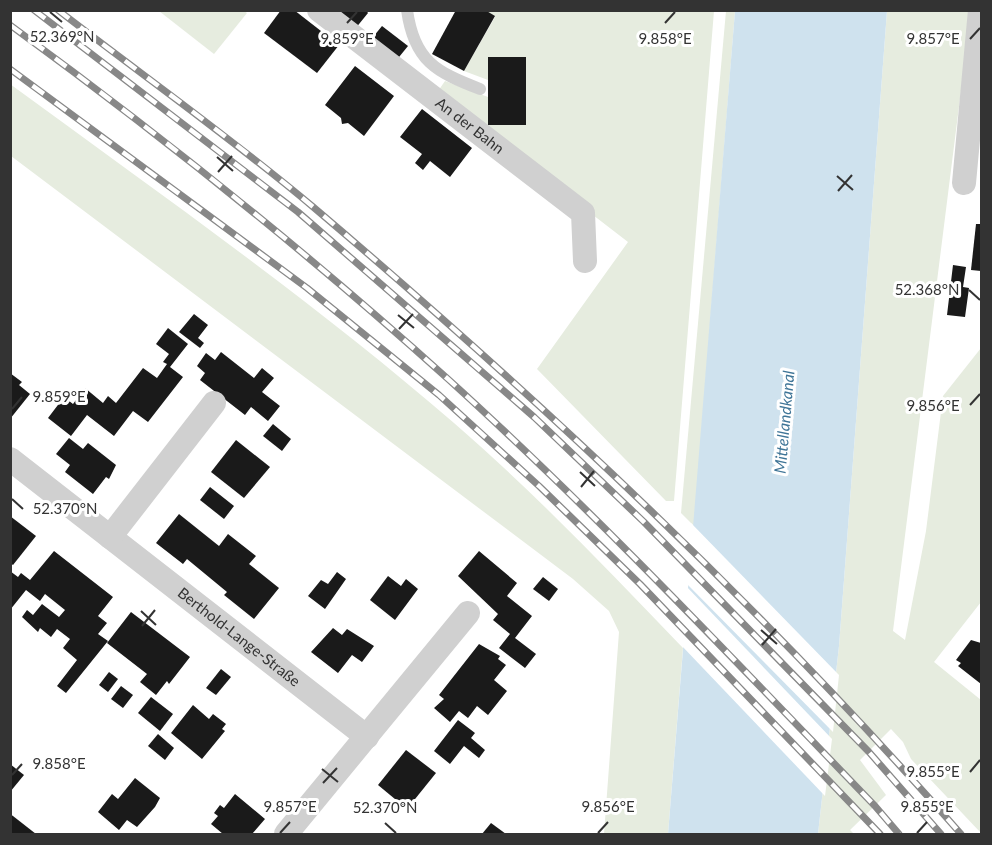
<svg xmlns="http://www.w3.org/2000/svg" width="992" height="845" viewBox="0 0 992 845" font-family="Lato,sans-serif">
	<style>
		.green { fill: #e6ecdf }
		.water { fill: #cfe2ee }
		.pier { fill: #fff }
		.building { fill: #1a1a1a }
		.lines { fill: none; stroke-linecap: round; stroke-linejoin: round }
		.lane { stroke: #d0d0d0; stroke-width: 12 }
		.street { stroke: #d0d0d0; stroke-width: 24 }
		.rail-casing { stroke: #888; stroke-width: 7 }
		.rail { stroke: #fff; stroke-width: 4.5; stroke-dasharray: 14; stroke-linecap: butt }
		.ticks { fill: none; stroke: #333; stroke-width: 2 }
		.labels { text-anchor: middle; stroke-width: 6; stroke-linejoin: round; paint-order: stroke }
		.street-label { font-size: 15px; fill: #333; stroke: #fff }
		.water-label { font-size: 16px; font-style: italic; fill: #3f7597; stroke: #fff }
		.ticks-label { font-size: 15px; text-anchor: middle; fill: #333; stroke: #fff; stroke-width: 6; stroke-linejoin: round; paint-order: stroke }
	</style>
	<rect width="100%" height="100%" fill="#fff"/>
	<g class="green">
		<path d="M244 11 247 13 214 54 159 11Z"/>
		<path d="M485 11H714L674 501H666L537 369 628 242 436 94 445 81 488 97V125H526V57H488V80L464 71 495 17Z"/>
		<path d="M726 11H735L694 526 681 513Z"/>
		<path d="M887 11H971L893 631 905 640 926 531 943 396 981 348V602L934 662 981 700V833L911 759 903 742 891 729 860 760 886 795 850 830 854 834H818L839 646Z"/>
		<path d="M10 84C160 194 313 301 454 423 535 493 609 571 683 648L668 834H604L619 632 609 611 573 579 11 156Z"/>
	</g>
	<path class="water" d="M735 11H887L839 646 818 834H668Z"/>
	<g class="pier">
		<path d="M691 523 839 675 833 732 686 583Z"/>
		<path d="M686 586 832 739 825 796 681 645Z"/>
	</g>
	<g class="building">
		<path d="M281 10H294L339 45 317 73 264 33Z"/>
		<path d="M331 10H366L368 13 355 29Z"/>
		<path d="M456 10H485L495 16 464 71 432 54Z"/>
		<path d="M382 26 408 46 395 62 369 42Z"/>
		<rect x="488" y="57" width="38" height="68"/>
		<path d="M355 66 394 96 364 136 348 123 342 124 341 118 325 105Z"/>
		<path d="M422 109 472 148 450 177 430 161 423 170 415 163 422 154 400 137Z"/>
		<path d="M976 224H981V271L971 270Z"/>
		<path d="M953 265 966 267 963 287 969 288 965 317 947 315Z"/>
		<path d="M194 314 208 325 198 338 204 343 200 348 179 332Z"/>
		<path d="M168 328 188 344 170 367 183 377 148 422 133 411 114 436 87 415 71 436 48 418 64 397 73 404 85 388 103 403 108 396 116 403 143 368 157 378 167 364 163 362 169 354 156 344Z"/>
		<path d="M221 352 254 378 262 368 274 378 262 392 280 406 268 421 251 407 245 415 200 380 205 373 197 366 206 353 215 360Z"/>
		<path d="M10 373 22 382 19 385 30 394 10 419Z"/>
		<path d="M273 424 291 439 282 451 263 436Z"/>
		<path d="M69 438 83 449 88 443 116 465 109 479 106 477 93 494 65 472 70 465 56 454Z"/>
		<path d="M236 440 270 467 244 498 211 472Z"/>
		<path d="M210 487 234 506 224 519 200 500Z"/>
		<path d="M179 514 219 546 228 534 256 556 249 564 279 588 254 619 224 595 227 592 187 559 183 564 156 543Z"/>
		<path d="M10 516 36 536 13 565 10 563Z"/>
		<path d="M54 551 113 597 98 616 107 623 98 634 108 641 66 693 57 686 77 660 63 648 70 639 57 629 51 637 40 628 38 632 22 617 27 610 33 615 42 604 59 617 65 610 45 594 40 601 26 590 10 610V571L18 577 21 573 30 580Z"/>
		<path d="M479 551 517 583 507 596 532 616 515 638 536 654 525 668 499 648 510 634 493 620 498 614 458 576Z"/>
		<path d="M337 572 346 579 325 609 308 596 321 580 328 584Z"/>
		<path d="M388 576 401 586 406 579 418 589 395 620 370 600Z"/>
		<path d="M543 577 558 589 549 601 533 589Z"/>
		<path d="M131 612 190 657 169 684 167 681 156 695 140 682 147 674 107 643Z"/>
		<path d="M333 628 342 635 347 629 374 646 362 662 352 655 338 673 311 652Z"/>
		<path d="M971 640 981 643V684L958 666 961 663 956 660Z"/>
		<path d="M479 644 500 656 498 659 506 665 494 680 507 691 488 715 477 706 468 718 459 711 450 722 434 708 444 699 439 695Z"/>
		<path d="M221 669 231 677 216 695 206 688Z"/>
		<path d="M109 672 118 679 108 692 99 685Z"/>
		<path d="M121 686 133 695 123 708 111 699Z"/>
		<path d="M151 697 173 714 160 731 138 713Z"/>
		<path d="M193 705 209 719 213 714 226 724 222 729 225 731 202 759 171 733Z"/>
		<path d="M458 720 475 733 471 738 485 750 479 758 464 746 450 764 434 751Z"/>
		<path d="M158 734 174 748 165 760 148 746Z"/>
		<path d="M406 750 436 773 407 809 378 785Z"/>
		<path d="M10 764 24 775 10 792Z"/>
		<path d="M135 778 160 798 155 807 137 827 127 820 119 830 98 812 112 794 118 799Z"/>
		<path d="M235 794 265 819 252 834H223L211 824 218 816 214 813 220 805 224 808Z"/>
		<path d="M10 814 13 816 36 834H10Z"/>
		<path d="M491 823 506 834H482Z"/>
	</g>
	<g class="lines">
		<path class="lane" d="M407 10C414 61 436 72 480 89"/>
		<g class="street">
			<path id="s1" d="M319 10 583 213 585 261"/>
			<path d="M964 183 980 10"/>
			<path id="s2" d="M10 459 367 737"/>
			<path d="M110 537 214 403"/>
			<path d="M286 834 468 613"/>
		</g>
		<defs>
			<g id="rail">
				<path d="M34 10 298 212 534 417 644 522 869 752 941 834"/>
				<path d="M58 10C142 75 230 137 312 206 542 401 762 607 961 834"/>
				<path d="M10 25C162 136 308 253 448 379 597 514 735 661 875 806L899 834"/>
				<path d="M10 69 307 288 439 395 539 486 640 584 880 834"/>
			</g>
		</defs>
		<use href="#rail" class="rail-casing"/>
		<use href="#rail" class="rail"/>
	</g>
	<path class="ticks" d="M50 12 62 22M347 23 357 12M665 23 675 12M970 39 980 28M217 157 233 171M218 172 232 156M837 176 853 190M838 191 852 175M969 290 980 300M398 315 414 328M399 329 413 314M970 405 980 394M12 409 22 397M580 472 595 486M581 487 594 471M12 499 23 509M141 611 156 625M142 626 155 610M761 630 777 644M762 645 776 629M322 769 338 782M970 772 980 760M12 775 22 764M323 783 337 768M385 823 396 833M280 833 290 822M598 833 608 822M917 833 927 822"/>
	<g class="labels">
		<g class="street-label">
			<text dy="5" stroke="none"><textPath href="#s1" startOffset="190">An der Bahn</textPath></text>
			<text dy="5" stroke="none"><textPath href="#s2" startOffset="290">Berthold-Lange-Straße</textPath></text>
		</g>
		<g class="water-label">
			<text transform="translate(784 422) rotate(-85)" y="6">Mittellandkanal</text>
		</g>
	</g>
	<g class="ticks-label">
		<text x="62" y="42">52.369°N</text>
		<text x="347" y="44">9.859°E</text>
		<text x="665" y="44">9.858°E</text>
		<text x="933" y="44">9.857°E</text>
		<text x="927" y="295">52.368°N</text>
		<text x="59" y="402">9.859°E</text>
		<text x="933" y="411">9.856°E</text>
		<text x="65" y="514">52.370°N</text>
		<text x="59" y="769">9.858°E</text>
		<text x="933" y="777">9.855°E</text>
		<text x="290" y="812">9.857°E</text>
		<text x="608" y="812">9.856°E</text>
		<text x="927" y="812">9.855°E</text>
		<text x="385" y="813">52.370°N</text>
	</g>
	<rect width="992" height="845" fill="none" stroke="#333333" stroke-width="24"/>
</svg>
